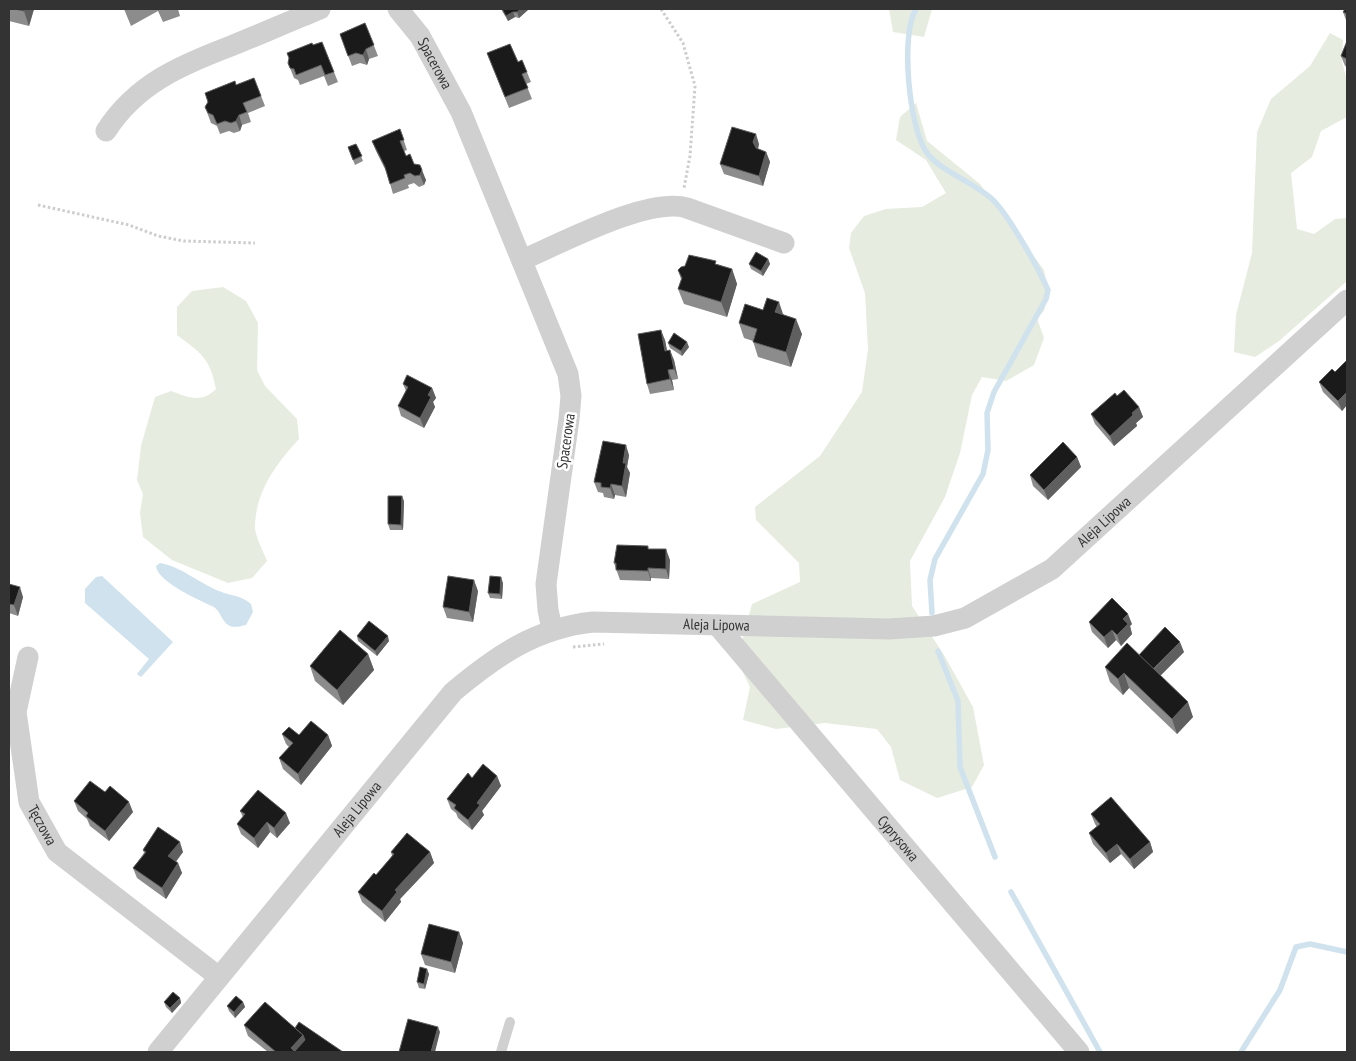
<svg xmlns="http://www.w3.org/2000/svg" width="1356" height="1061" viewBox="0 0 1356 1061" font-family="'PT Sans Narrow',sans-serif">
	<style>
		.green { fill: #e6ecdf }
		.water { fill: #cfe2ee }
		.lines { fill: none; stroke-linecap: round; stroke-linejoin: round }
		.stream { stroke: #cfe2ee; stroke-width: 5.5 }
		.path { stroke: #cdcdcd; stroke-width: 3; stroke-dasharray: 2.5 2.5; stroke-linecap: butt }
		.lane { stroke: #d0d0d0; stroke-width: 10 }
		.street { stroke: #d0d0d0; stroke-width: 21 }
		.wall { fill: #8c8c8c }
		.shaded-wall { fill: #5f5f5f }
		.building { fill: #1a1a1a; stroke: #5f5f5f }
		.labels { text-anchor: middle; stroke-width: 5; stroke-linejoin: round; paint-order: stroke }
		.street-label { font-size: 15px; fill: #333; stroke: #fff }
	</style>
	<rect width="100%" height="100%" fill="#fff"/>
	<g class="green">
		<path d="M889 9H932L924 37 893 32Z"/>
		<path d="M1330 33 1343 40 1342 61 1347 81V117L1321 131 1312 157 1291 173 1297 229 1314 234 1335 219 1347 218V281L1279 341 1255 357 1234 352 1236 315 1252 253 1257 132 1271 99 1310 66Z"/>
		<path d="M916 103 927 141 980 184 1044 270 1048 290 1044 311 1037 318 1044 338 1034 365 1006 381 982 377 972 395 960 453 945 497 910 561 912 606 944 655 973 707 984 765 972 787 937 798 900 780 891 747 877 729 825 723 776 729 743 720 750 687 737 660 752 604 800 582 799 563 756 520 755 507 820 456 862 392 868 349 865 293 849 248 851 233 864 216 886 209 922 207 946 193 926 160 896 140 900 117Z"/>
		<path d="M223 287 246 301 258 323 257 370 265 386 297 419 299 439C276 464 255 492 255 528 256 538 263 551 267 561L252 578 228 583 172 560 143 537 140 513 143 494 137 480 141 446 155 397 171 391C188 397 201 404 216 389 210 358 201 353 177 335V307L192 291Z"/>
	</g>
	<g class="water">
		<path d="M160 563C180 566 199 583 219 591 231 596 241 595 251 604L253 612 246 625C241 626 235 628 230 626 221 622 221 610 212 606 198 600 157 581 156 566Z"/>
		<path d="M102 576 173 642 141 677 137 674 149 659 85 603V589L96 577Z"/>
	</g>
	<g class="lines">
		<g class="stream">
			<path d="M916 9C900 34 909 129 927 153 940 171 975 183 992 199 1008 214 1039 269 1048 290L1046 299 994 392 987 413 988 450 983 474 935 559 930 580 932 613"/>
			<path d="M938 651 958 701 960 767 995 857"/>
			<path d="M1011 892 1100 1052"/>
			<path d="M1241 1052 1280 990 1296 947 1310 944 1347 952"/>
		</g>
		<g class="path">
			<path d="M661 9 683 43 695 86 690 156 684 188"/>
			<path d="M38 205 129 225 158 236 184 241 255 243"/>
			<path d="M573 647 604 644"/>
		</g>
		<path class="lane" d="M501 1052 510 1022"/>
		<g class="street">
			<path id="s1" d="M398 9 420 36 461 112 568 374 571 396 569 419 546 584 548 610 552 629"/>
			<path d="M106 131C136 84 181 65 231 46 261 34 290 21 320 9"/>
			<path d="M522 260C560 244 649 196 687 208L784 243"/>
			<path id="s2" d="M717 625 1079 1052"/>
			<path id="s3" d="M28 657 16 712 29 802 57 852 219 977"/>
			<path id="s4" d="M158 1052 453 692C496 656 536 628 593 622L889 629 934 626 965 618 1052 569 1347 300"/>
		</g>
	</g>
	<g class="wall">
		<path d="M9 9H34L29 26 9 21Z"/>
		<path d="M124 9H178L180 16 163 22 158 11 131 26Z"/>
		<path d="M501 9H529L519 18 515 17 508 21Z"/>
		<path d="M1347 9V23L1343 12Z"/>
		<path d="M365 23 378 56 369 59 367 65 360 63 352 66 340 34Z"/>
		<path d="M1347 41V67L1345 66 1341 56Z"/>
		<path d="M322 42 338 82 328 86 324 76 300 85 298 80 294 78 288 63 313 45Z"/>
		<path d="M522 60 531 82 526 84 532 99 509 108 491 63 518 62Z"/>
		<path d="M254 78 265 106 248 113 251 122 242 125 240 131 234 133 229 131 220 134 217 126 211 123 205 107 236 85Z"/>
		<path d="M400 129 407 150 404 151 406 156 414 164 426 180 424 185 419 187 414 183 408 185 409 188 393 194 387 173 376 151 372 141Z"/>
		<path d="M356 144 363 161 355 165 348 147Z"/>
		<path d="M759 144 758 149 766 152 770 162 763 186 724 174 720 164Z"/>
		<path d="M768 259 770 264 763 276 751 269 749 264Z"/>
		<path d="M717 264 732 269 737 284 727 317 684 304 678 289 681 279 678 270Z"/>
		<path d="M763 310 783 314 802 334 791 367 758 357 753 341 744 338 739 323Z"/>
		<path d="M665 340 667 351 674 360 678 379 672 380 674 390 650 394 647 384Z"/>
		<path d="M668 343 689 347 682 356 670 348Z"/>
		<path d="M1347 360V405L1342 411 1323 392 1319 382 1335 372Z"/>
		<path d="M403 384 432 388 436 398 433 402 435 407 424 428 401 416 398 406 406 391Z"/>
		<path d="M1117 396 1139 407 1143 417 1136 423 1137 426 1114 446 1095 424 1091 414Z"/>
		<path d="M629 455 627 467 630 473 626 497 615 495 614 499 604 497 603 493 598 492 594 482Z"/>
		<path d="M1077 457 1081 467 1048 500 1033 486 1030 475Z"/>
		<path d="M404 501 403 530H390L388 524Z"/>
		<path d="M649 549 670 560 669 579 651 578V581L620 580 614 563Z"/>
		<path d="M503 583 502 599 490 598 488 593Z"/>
		<path d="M9 584 23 597 18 616 9 613Z"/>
		<path d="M478 591 473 622 447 618 443 607Z"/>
		<path d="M1089 622 1132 624 1130 626 1132 634 1121 646 1116 640 1108 648 1092 632Z"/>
		<path d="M357 636 389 641 377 656 358 641Z"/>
		<path d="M1184 652 1160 676 1193 717 1177 734 1129 688 1123 695 1110 682 1105 667 1139 655Z"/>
		<path d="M368 654 374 670 343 705 315 681 310 666Z"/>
		<path d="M282 734 299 735H328L332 746 301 785 283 769 279 758 289 747 286 744Z"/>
		<path d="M497 776 501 786 482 811 484 815 472 830 458 818 456 813 451 809 447 799 472 778Z"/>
		<path d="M105 792 133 812 109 841 90 826 87 819 78 811 74 801Z"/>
		<path d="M240 811 290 823 277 838 270 832 258 848 241 834 237 824 243 817Z"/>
		<path d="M1091 814 1150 842 1153 852 1134 869 1121 854 1110 863 1093 844 1089 833 1097 827 1095 824Z"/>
		<path d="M143 850 183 852 176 862 178 863 182 873 166 899 137 878 133 868 144 853Z"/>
		<path d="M391 852H430L434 863 400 899 401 902 385 922 362 902 358 892 376 875 392 856Z"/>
		<path d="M459 932 463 943 455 973 425 965 421 954Z"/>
		<path d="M429 974 425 989 419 988 417 982Z"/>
		<path d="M180 998 181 1003 172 1013 166 1007 164 1002Z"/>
		<path d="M243 1002 245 1007 235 1018 229 1011 227 1006Z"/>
		<path d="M244 1025 295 1028 343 1052H268L248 1036Z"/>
	</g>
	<g class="shaded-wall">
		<path d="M24 9H34L29 26 24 11Z"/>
		<path d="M521 9H529L519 18 517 12Z"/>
		<path d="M513 12 515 17 508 21 506 16Z"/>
		<path d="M366 49 369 59 367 65 363 55Z"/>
		<path d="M239 115 242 125 240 131 236 121Z"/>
		<path d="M756 134 759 144 757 152 753 142Z"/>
		<path d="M766 152 770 162 763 186 759 176Z"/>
		<path d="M422 170 426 180 424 185 420 175Z"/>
		<path d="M768 259 770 264 763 276 761 271Z"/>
		<path d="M732 269 737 284 727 317 721 302Z"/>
		<path d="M779 302 784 317 775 312Z"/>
		<path d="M796 319 802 334 791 367 786 352Z"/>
		<path d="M661 330 665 340 669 361 665 351Z"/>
		<path d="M687 342 689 347 682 356 681 351Z"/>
		<path d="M670 350 674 360 678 379 674 369Z"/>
		<path d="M668 370 672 380 674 390 670 379Z"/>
		<path d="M432 388 436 398 433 402 435 407 424 428 420 418 428 395Z"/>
		<path d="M1347 392V405L1342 411 1338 401Z"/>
		<path d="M1139 407 1143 417 1136 423 1137 426 1114 446 1110 436 1132 413Z"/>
		<path d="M626 445 629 455 627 467 630 473 626 497 622 486 623 463Z"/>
		<path d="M1077 457 1081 467 1048 500 1044 490Z"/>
		<path d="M611 484 615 495 614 499 610 488Z"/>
		<path d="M402 496 404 501 403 530 401 525Z"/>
		<path d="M666 549 670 560 669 579 666 569Z"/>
		<path d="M648 568 651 578V581L648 571Z"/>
		<path d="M501 577 503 583 502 599 500 594Z"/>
		<path d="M474 580 478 591 473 622 469 612Z"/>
		<path d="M20 587 23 597 18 616 14 605Z"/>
		<path d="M1128 614 1132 624 1130 626 1132 634 1121 646 1117 635 1123 619Z"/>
		<path d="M1112 630 1116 640 1108 648 1104 637Z"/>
		<path d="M388 636 389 641 377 656 375 651Z"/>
		<path d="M1180 642 1184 652 1155 681 1152 671Z"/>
		<path d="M368 654 374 670 343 705 337 690Z"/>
		<path d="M1124 673 1129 688 1123 695 1118 679Z"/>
		<path d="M1188 702 1193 717 1177 734 1172 719Z"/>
		<path d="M328 735 332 746 301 785 298 774Z"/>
		<path d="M497 776 501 786 482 811 484 815 472 830 468 820 477 803Z"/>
		<path d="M129 802 133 812 109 841 105 831Z"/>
		<path d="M286 813 290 823 277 838 274 828Z"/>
		<path d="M267 822 270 832 258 848 254 838Z"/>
		<path d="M180 842 183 852 172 866 168 856Z"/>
		<path d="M1150 842 1153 852 1134 869 1130 859Z"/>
		<path d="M1117 844 1121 854 1110 863 1106 853Z"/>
		<path d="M430 852 434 863 400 899 401 902 385 922 382 911 395 890Z"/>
		<path d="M178 863 182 873 166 899 162 888Z"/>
		<path d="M459 932 463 943 455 973 451 962Z"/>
		<path d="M427 969 429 974 425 989 424 984Z"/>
		<path d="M180 998 181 1003 172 1013 170 1008Z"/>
		<path d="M243 1002 245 1007 235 1018 234 1012Z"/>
		<path d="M438 1027 440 1032 435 1052H431Z"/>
		<path d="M303 1035 307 1045 293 1052 291 1048Z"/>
	</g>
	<g class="building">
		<path d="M14 9H24V11Z"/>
		<path d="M502 9H521L517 12H513L506 16Z"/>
		<path d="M1345 9H1347V14L1343 12Z"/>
		<path d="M365 23 374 45 366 49 363 55 356 53 348 56 340 34Z"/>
		<path d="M1347 41V59L1341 56Z"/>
		<path d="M322 42 334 72 325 75 321 65 296 75 294 69 290 68 288 63 289 58 287 53 312 43 313 45Z"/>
		<path d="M510 44 518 62 522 60 527 72 522 74 528 88 505 97 487 53Z"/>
		<path d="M254 78 261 96 243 103 247 112 239 115 236 121 231 123 225 121 217 124 213 115 208 113 205 107 208 102 205 93 235 81 236 85Z"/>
		<path d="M732 127 756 134 753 142 756 148 766 152 759 176 720 164Z"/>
		<path d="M400 129 404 140 400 141 406 156 410 154 414 164 420 165 422 170 420 175 415 176 410 173 404 175 405 178 390 184 385 167 372 141Z"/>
		<path d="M356 144 362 156 353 160 348 147Z"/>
		<path d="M756 252 768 259 761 271 749 264Z"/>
		<path d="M689 255 716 261 715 264 732 269 721 302 678 289 682 278 678 270 681 267 685 266Z"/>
		<path d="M767 298 779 302 775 312 796 319 786 352 753 342 757 329 739 323 745 304 763 310Z"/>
		<path d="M661 330 665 351 670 350 674 369 668 370 670 379 647 384 638 334Z"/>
		<path d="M674 333 687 342 681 351 668 343Z"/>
		<path d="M1347 360V392L1338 401 1319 382 1332 369 1335 372Z"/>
		<path d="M407 375 432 388 428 395 431 397 420 418 398 406 408 387 403 384Z"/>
		<path d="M1124 390 1139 407 1132 413 1133 415 1110 436 1091 414 1115 393 1117 396Z"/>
		<path d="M603 441 626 445 623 463H626L622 486 611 484 610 488 601 487V483L594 482Z"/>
		<path d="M1063 442 1077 457 1044 490 1030 475Z"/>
		<path d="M388 496H402L401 525 388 524Z"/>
		<path d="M617 545 648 546V549H666V569L648 568V571L616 570V563H614Z"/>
		<path d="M448 576 474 580 469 612 443 607Z"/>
		<path d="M490 576 501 577 500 594 488 593Z"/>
		<path d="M9 584 20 587 14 605 9 604Z"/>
		<path d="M1112 598 1128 614 1123 619 1128 624 1117 635 1112 630 1104 637 1089 622Z"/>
		<path d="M369 621 388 636 375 651 357 636Z"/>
		<path d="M1165 627 1180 642 1153 669 1139 655Z"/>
		<path d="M340 630 368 654 337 690 310 666Z"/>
		<path d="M1127 643 1188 702 1172 719 1124 673 1118 679 1105 667Z"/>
		<path d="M311 721 328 735 298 774 279 758 293 743 282 734 289 727 299 735Z"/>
		<path d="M483 764 497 776 477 803 480 805 468 820 454 808 456 805 447 799 468 773 472 778Z"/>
		<path d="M90 781 105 792 110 786 129 802 105 831 86 816 88 813 74 801Z"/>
		<path d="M258 790 286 813 274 828 267 822 254 838 237 824 245 814 240 811Z"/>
		<path d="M1111 797 1150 842 1130 859 1117 844 1106 853 1089 833 1100 824 1091 814Z"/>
		<path d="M158 827 180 842 168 856 178 863 162 888 133 868 146 852 143 850Z"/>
		<path d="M407 833 430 852 395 890 397 892 382 911 358 892 374 873 376 875 394 854 391 852Z"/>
		<path d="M429 924 459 932 451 962 421 954Z"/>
		<path d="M420 967 427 969 424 984 417 982Z"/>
		<path d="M173 992 180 998 170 1008 164 1002Z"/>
		<path d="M236 996 243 1002 234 1012 227 1006Z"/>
		<path d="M265 1002 303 1035 291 1048 295 1052H276L244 1025Z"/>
		<path d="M408 1019 438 1027 431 1052H399Z"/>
		<path d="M299 1022 343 1052H296L295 1051 305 1040 303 1035 295 1028Z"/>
	</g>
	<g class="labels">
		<g class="street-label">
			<text dy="5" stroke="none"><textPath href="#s1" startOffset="66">Spacerowa</textPath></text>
			<text transform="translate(566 441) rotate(-82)" y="5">Spacerowa</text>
			<text dy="5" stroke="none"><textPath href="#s4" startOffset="1168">Aleja Lipowa</textPath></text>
			<text dy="5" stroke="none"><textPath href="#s4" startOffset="748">Aleja Lipowa</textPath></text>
			<text dy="5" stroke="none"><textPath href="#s4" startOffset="314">Aleja Lipowa</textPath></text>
			<text dy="5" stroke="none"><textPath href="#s3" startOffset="174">Tęczowa</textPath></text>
			<text dy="5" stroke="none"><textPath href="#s2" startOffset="280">Cyprysowa</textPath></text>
		</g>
	</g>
	<rect width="1356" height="1061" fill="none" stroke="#333333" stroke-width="20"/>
</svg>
